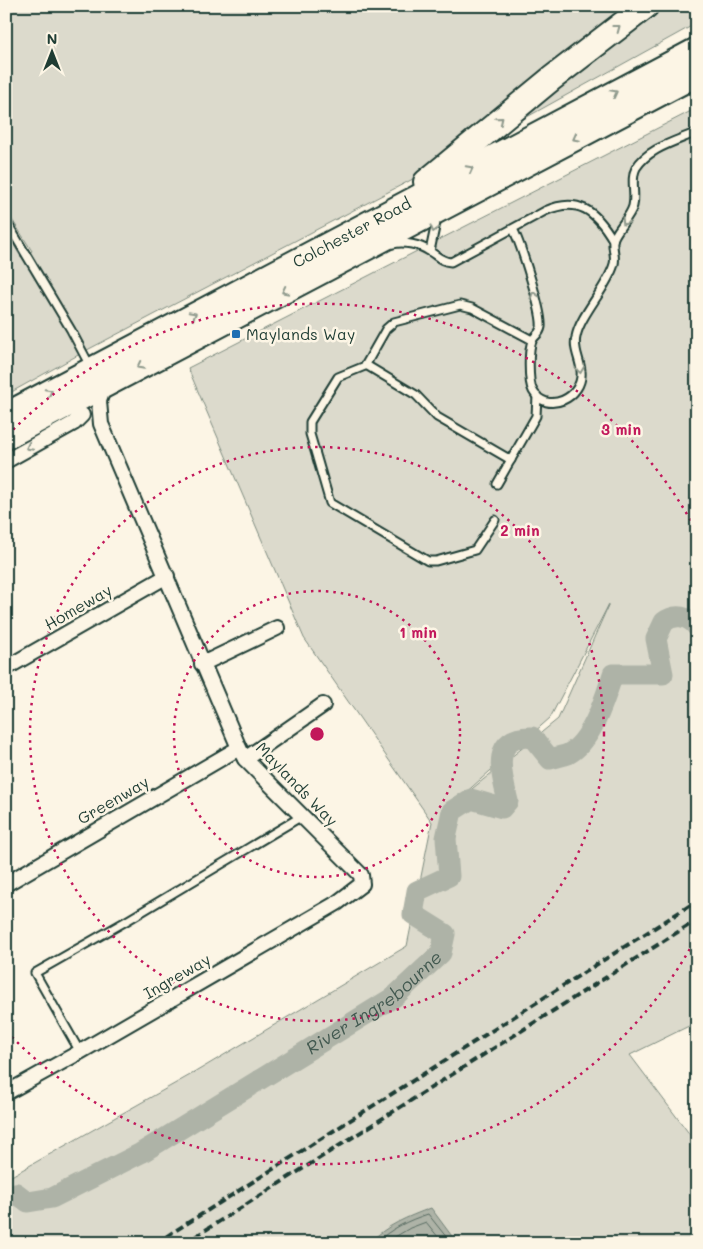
<svg xmlns="http://www.w3.org/2000/svg" width="703" height="1249" viewBox="0 0 703 1249" font-family="Mali,sans-serif">
	<style>
		.green { fill: #dcdacc; stroke: #7e8c80; fill-rule: evenodd }
		.water { fill: #aeb3a7; stroke: #758479 }
		.lines { fill: none; stroke-linecap: round; stroke-linejoin: round }
		.shore { stroke: #586c62; stroke-width: 1 }
		.river { stroke: #aeb3a7; stroke-width: 21 }
		.service-casing { stroke: #1f3d34; stroke-width: 11 }
		.minor-casing { stroke: #1f3d34; stroke-width: 18 }
		.trunk-casing { stroke: #1f3d34; stroke-width: 28 }
		.service { stroke: #fcf5e5; stroke-width: 7 }
		.minor { stroke: #fcf5e5; stroke-width: 14 }
		.trunk { stroke: #fcf5e5; stroke-width: 24 }
		.rail { stroke: #1f3d34; stroke-width: 4; stroke-dasharray: 8 4; stroke-linecap: butt }
		.oneway { stroke: #8e998c }
		.ring { fill: none; stroke: #c2185b; stroke-width: 2.5; stroke-dasharray: 2.5 5 }
		.poi-dot { fill: #1f6fb2; stroke: #fcf5e5; stroke-width: 2 }
		.labels { text-anchor: middle; stroke-width: 5; stroke-linejoin: round; paint-order: stroke }
		.street-label { font-size: 16px; fill: #1f3d34; stroke: #fcf5e5 }
		.poi-label { font-size: 16px; fill: #1f3d34; stroke: #fcf5e5; text-anchor: start }
		.water-label { font-size: 18px; font-style: italic; fill: #435a51; stroke: #fcf5e5 }
		.centre { fill: #c2185b; stroke: #fcf5e5; stroke-width: 2.5 }
		.ring-label { font-size: 15px; text-anchor: middle; font-weight: bold; fill: #c2185b; stroke: #fcf5e5; stroke-width: 5; stroke-linejoin: round; paint-order: stroke }
	</style>
	<rect width="100%" height="100%" fill="#fcf5e5"/>
	<filter id="ink" filterUnits="userSpaceOnUse"><feTurbulence type="fractalNoise" baseFrequency=".02" numOctaves="2"/><feDisplacementMap in="SourceGraphic" scale="10" xChannelSelector="R" yChannelSelector="G"/><feConvolveMatrix kernelMatrix="1 2 1 2 8 2 1 2 1" color-interpolation-filters="sRGB"/></filter>
	<g filter="url(#ink)">
		<g class="green">
			<path d="M6 6H697V23L451 159 89 349 6 395V232L21 257 32 251 6 210Z"/>
			<path d="M697 108V1022L630 1055 697 1144V1243H6V1179L192 1074 407 946 432 822 304 638 188 368ZM609 604 558 719 446 810 550 718Z"/>
		</g>
		<path class="water" d="M431 1208 457 1243H369C387 1225 407 1217 431 1208Z"/>
		<g class="lines">
			<g class="shore">
				<path d="M376 1243C390 1229 409 1220 428 1214L451 1243"/>
				<path d="M385 1243 410 1228 426 1222 443 1243"/>
			</g>
			<path class="river" id="s1" d="M6 1198 16 1193 28 1202 52 1198 141 1153 394 997 441 953 445 934 413 914 417 891 449 876 446 838 452 811 471 799 502 808 508 801C501 773 490 736 532 737L550 759C556 757 563 756 568 754 592 742 605 698 613 674H663L656 639 664 622C675 613 689 616 697 627"/>
			<defs>
				<g id="service">
					<path d="M6 221 71 330 90 366"/>
					<path d="M513 229C520 242 543 313 541 327 540 333 537 334 533 339 528 347 528 382 533 391 546 415 584 398 581 371 580 359 573 349 576 337 580 315 608 287 614 264 616 256 612 249 613 241 614 232 630 218 633 206 636 194 630 179 636 168 648 148 677 141 697 132"/>
					<path d="M393 244C404 241 420 245 429 251 438 256 440 261 451 262L545 211C578 196 596 211 613 240"/>
					<path d="M430 251 437 218"/>
					<path d="M366 365 416 395 437 417 511 460"/>
					<path d="M497 484 536 416 537 396"/>
					<path d="M495 520 475 550 436 561H428L330 503 310 434V422L338 377 365 366 386 329 394 322 460 305 472 308 532 340"/>
					<path d="M80 1052 35 973 128 920 302 816"/>
					<path d="M696 1243 697 1242"/>
				</g>
				<g id="minor">
					<path d="M6 461 74 423 82 415"/>
					<path d="M202 664 277 628"/>
					<path d="M6 668 167 576"/>
					<path d="M245 759 323 705"/>
					<path d="M6 884 239 748"/>
					<path d="M6 1093 80 1052 337 903 362 884 361 875 245 759 239 748 101 424 99 401 105 384"/>
				</g>
				<g id="trunk">
					<path d="M426 182 551 79 646 6"/>
					<path id="s2" d="M6 415 697 50"/>
					<path d="M6 437 697 74"/>
				</g>
			</defs>
			<use href="#service" class="service-casing"/>
			<use href="#minor" class="minor-casing"/>
			<use href="#trunk" class="trunk-casing"/>
			<use href="#service" class="service"/>
			<use href="#minor" class="minor"/>
			<use href="#trunk" class="trunk"/>
			<g class="rail">
				<path d="M156 1243 697 901"/>
				<path d="M185 1243 697 920"/>
			</g>
		</g>
		<defs><path id="oneway-chevron" d="M-2-3.5L2.5 0L-2 3.5" fill="none" stroke-width="1.6" stroke-linecap="round" stroke-linejoin="round" transform="scale(1.25)"/></defs>
		<g class="oneway">
			<use href="#oneway-chevron" transform="translate(617 28) rotate(-37)"/>
			<use href="#oneway-chevron" transform="translate(614 93) rotate(-28)"/>
			<use href="#oneway-chevron" transform="translate(500 120) rotate(-39)"/>
			<use href="#oneway-chevron" transform="translate(576 138) rotate(152)"/>
			<use href="#oneway-chevron" transform="translate(470 169) rotate(-28)"/>
			<use href="#oneway-chevron" transform="translate(625 222) rotate(122)"/>
			<use href="#oneway-chevron" transform="translate(434 229) rotate(106)"/>
			<use href="#oneway-chevron" transform="translate(285 291) rotate(153)"/>
			<use href="#oneway-chevron" transform="translate(534 295) rotate(-105)"/>
			<use href="#oneway-chevron" transform="translate(193 315) rotate(-28)"/>
			<use href="#oneway-chevron" transform="translate(140 366) rotate(153)"/>
			<use href="#oneway-chevron" transform="translate(580 370) rotate(82)"/>
			<use href="#oneway-chevron" transform="translate(49 392) rotate(-28)"/>
			<use href="#oneway-chevron" transform="translate(29 447) rotate(153)"/>
		</g>
	</g>
	<g class="ring">
		<circle cx="317" cy="734" r="143"/>
		<circle cx="317" cy="734" r="287"/>
		<path d="M697 936A430 430 0 0 1 8 1033M8 435A430 430 0 0 1 697 532"/>
	</g>
	<rect class="poi-dot" x="231" y="329" width="10" height="10" rx="2.5"/>
	<g class="labels">
		<g class="street-label">
			<text dy="6" stroke="none"><textPath href="#s2" startOffset="391">Colchester Road</textPath></text>
			<text transform="translate(78 607) rotate(-30)" y="6">Homeway</text>
			<text transform="translate(297 784) rotate(46)" y="6">Maylands Way</text>
			<text transform="translate(113 800) rotate(-30)" y="6">Greenway</text>
			<text transform="translate(177 976) rotate(-30)" y="6">Ingreway</text>
		</g>
		<g class="poi-label">
			<text x="246" y="340">Maylands Way</text>
		</g>
		<g class="water-label">
			<text dy="6" stroke="none"><textPath href="#s1" startOffset="428">River Ingrebourne</textPath></text>
		</g>
	</g>
	<circle cx="317" cy="734" r="8" class="centre"/>
	<g class="ring-label">
		<text x="621" y="435">3 min</text>
		<text x="520" y="536">2 min</text>
		<text x="418" y="638">1 min</text>
	</g>
	<rect width="703" height="1249" fill="none" stroke="#fcf5e5" stroke-width="25"/>
	<rect x="12" y="12" width="678" height="1224" fill="none" stroke="#1f3d34" stroke-width="2" filter="url(#ink)"/>
	<g transform="translate(52 52)" stroke="#fcf5e5" stroke-width="4" paint-order="stroke">
	<path d="M0-4L9 19L0 12L-9 19Z" fill="#1f3d34"/>
	<text y="-8" font-size="14" font-weight="bold" text-anchor="middle" fill="#1f3d34">N</text>
	</g>
</svg>
